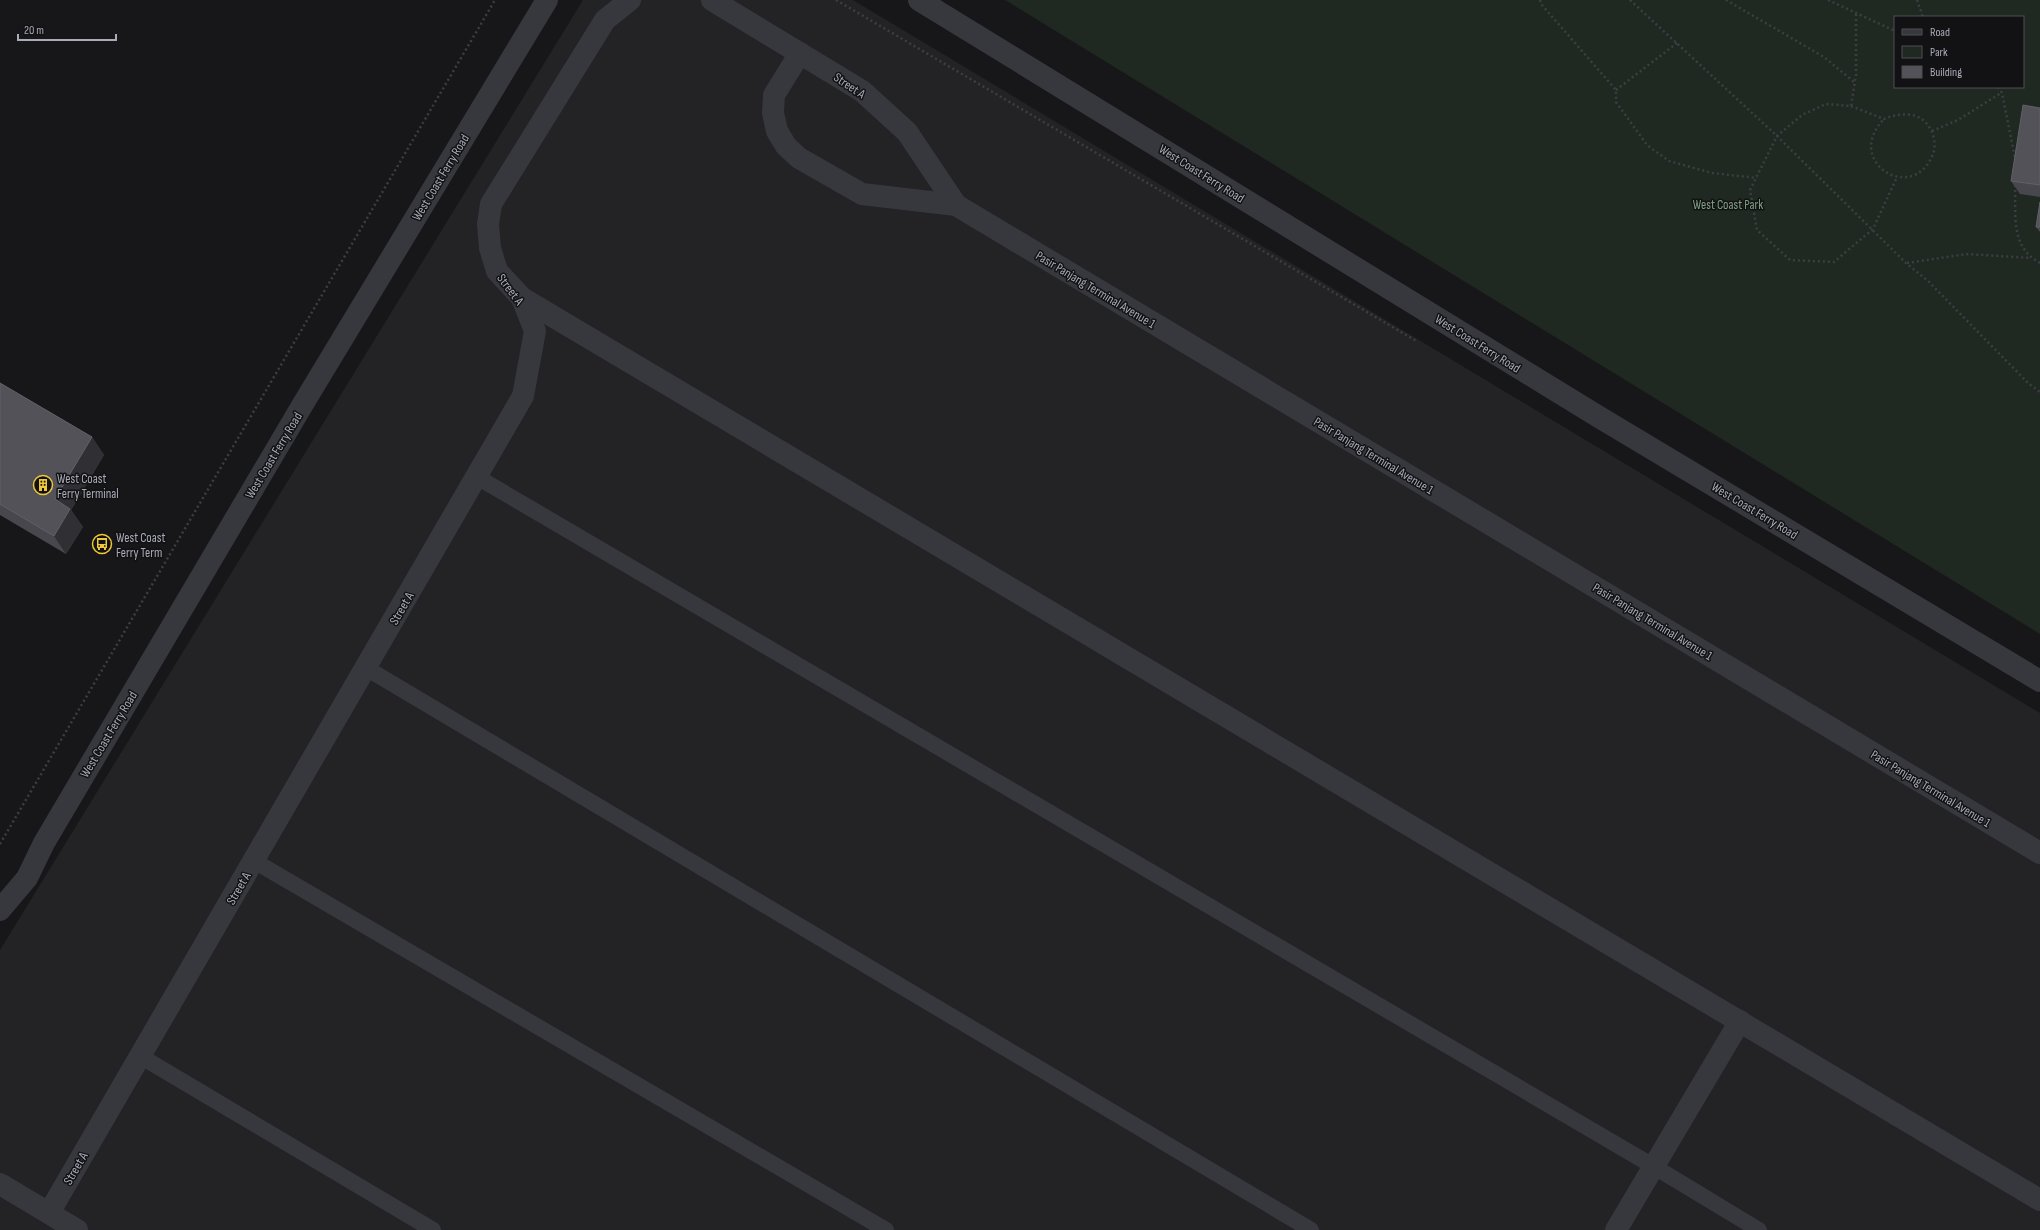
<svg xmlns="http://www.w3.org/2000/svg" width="2040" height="1230" viewBox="0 0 2040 1230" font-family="'Sofia Sans Condensed',sans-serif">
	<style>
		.built { fill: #232225 }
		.green { fill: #202822; fill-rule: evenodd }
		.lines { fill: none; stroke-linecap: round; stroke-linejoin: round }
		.path { stroke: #3d3e44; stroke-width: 2.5; stroke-dasharray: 2 3; stroke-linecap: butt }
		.service { stroke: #37383d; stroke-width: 16 }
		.minor { stroke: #37383d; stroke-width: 22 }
		.wall { fill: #48474d }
		.shaded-wall { fill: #302f33 }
		.building { fill: #535259; stroke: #606068 }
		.labels { text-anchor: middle; stroke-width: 3; stroke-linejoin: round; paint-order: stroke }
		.street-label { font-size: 13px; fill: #a9abb8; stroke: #121113 }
		.park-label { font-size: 13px; fill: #80a286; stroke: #121113 }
		.poi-label { font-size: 13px; fill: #a9abb8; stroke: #121113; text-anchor: start }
	</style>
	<rect width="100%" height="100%" fill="#171618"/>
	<path class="built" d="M583 0H853L2040 713V1230H0V950Z"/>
	<path class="green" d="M1005 0H2040V634ZM1895 17H2023V87H1895Z"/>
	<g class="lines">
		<g class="path">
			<path d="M836 0 1418 342"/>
			<path d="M1540 0 1541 4 1616 90V102L1647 145 1669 161 1712 173 1757 178"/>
			<path d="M1630 0 1777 136 1906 263 1928 281 2029 384 2040 392"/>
			<path d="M1726 0 1824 57 1854 82"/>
			<path d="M1828 0 1895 31"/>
			<path d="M1917 0 1923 17"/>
			<path d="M1856 14V75L1851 106 1826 104 1802 115 1777 136 1750 190 1757 230 1790 260 1834 262 1873 229 1897 177"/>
			<path d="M1998 87 2002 93 2015 158"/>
			<path d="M1616 90 1677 43"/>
			<path d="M1851 106 1884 119C1906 110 1928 113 1934 139 1936 148 1933 157 1927 165 1902 198 1846 158 1884 119"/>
			<path d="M1932 131 1958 120 2001 93"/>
			<path d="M2015 185C2016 215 2010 247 2040 263"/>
			<path d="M1907 263 1966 254 2031 258"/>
			<path d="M0 844 495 0"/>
		</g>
		<g class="service">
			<path d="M477 477 1653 1166 1759 1230"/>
			<path d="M366 668 1311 1230"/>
			<path d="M254 861 886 1230"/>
			<path d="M140 1056 433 1230"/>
		</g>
		<g class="minor">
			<path d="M712 0 862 91 907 132 956 205"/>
			<path d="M919 0 1599 417 2040 681"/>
			<path d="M800 53 774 95 773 113 777 131 786 146 799 158 862 194 956 205 2040 853"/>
			<path d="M522 298 2040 1200"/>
			<path d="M0 910 27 878 44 843 303 404 547 0"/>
			<path d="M0 1184 77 1230"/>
			<path d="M49 1213 523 396 535 331 522 298 497 271 490 248 488 224 491 204 605 20 630 0"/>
			<path d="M1616 1230 1740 1021"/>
		</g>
	</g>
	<g class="wall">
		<path d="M2040 108V197L2020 194 2011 181Z"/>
		<path d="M2040 202V232L2036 227Z"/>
		<path d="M0 383 92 437 104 455 71 510 83 527 66 554 0 515Z"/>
	</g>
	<path class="shaded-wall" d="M92 437 104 455 71 510 83 527 66 554 54 536 55 499Z"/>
	<g class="building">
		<path d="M2023 105 2040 108V185L2011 181Z"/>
		<path d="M2040 202V227H2036Z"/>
		<path d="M0 383 92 437 55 499 70 509 54 536 0 504Z"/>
	</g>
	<defs>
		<symbol id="building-ring" viewBox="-11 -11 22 22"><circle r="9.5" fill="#121113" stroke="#eec838" stroke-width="1.5"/><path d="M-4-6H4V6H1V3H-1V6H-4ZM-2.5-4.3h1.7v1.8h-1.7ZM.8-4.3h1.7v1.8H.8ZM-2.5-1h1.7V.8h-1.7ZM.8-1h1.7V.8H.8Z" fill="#eec838"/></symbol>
		<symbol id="bus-ring" viewBox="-11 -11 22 22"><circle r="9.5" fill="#121113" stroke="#eec838" stroke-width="1.5"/><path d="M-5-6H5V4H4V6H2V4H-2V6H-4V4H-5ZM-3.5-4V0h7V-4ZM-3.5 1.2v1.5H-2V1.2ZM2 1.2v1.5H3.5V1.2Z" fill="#eec838"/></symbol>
	</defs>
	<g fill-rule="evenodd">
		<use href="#building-ring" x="32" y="474" width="22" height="22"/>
		<use href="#bus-ring" x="91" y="533" width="22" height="22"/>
	</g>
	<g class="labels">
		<g class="street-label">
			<text transform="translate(850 85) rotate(34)" y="5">Street A</text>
			<text transform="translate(1202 173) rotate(32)" y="5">West Coast Ferry Road</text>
			<text transform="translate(440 177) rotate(-59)" y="5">West Coast Ferry Road</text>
			<text transform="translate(511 289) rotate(53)" y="5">Street A</text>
			<text transform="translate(1096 289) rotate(31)" y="5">Pasir Panjang Terminal Avenue 1</text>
			<text transform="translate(1478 343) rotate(32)" y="5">West Coast Ferry Road</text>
			<text transform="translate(273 455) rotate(-59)" y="5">West Coast Ferry Road</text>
			<text transform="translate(1374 455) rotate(31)" y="5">Pasir Panjang Terminal Avenue 1</text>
			<text transform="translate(1755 510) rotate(31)" y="5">West Coast Ferry Road</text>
			<text transform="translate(401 608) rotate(-60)" y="5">Street A</text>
			<text transform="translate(1653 621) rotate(31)" y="5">Pasir Panjang Terminal Avenue 1</text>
			<text transform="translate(108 734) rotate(-59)" y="5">West Coast Ferry Road</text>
			<text transform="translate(1931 788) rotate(31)" y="5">Pasir Panjang Terminal Avenue 1</text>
			<text transform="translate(238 888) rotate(-60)" y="5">Street A</text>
			<text transform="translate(75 1168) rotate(-60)" y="5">Street A</text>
		</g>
		<g class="park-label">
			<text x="1728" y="209">West Coast Park</text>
		</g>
		<g class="poi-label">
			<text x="57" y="483">West Coast<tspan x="57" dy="15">Ferry Terminal</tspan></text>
			<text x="116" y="542">West Coast<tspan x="116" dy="15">Ferry Term</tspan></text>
		</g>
	</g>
	<rect x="1894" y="16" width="130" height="72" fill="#121113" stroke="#4e4f55"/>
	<rect x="1902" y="29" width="20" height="6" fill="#37383d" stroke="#4e4f55"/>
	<text x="1930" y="36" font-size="12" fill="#a9abb8">Road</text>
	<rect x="1902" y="46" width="20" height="12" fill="#202822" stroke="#4e4f55"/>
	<text x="1930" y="56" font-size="12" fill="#a9abb8">Park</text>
	<rect x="1902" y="66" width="20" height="12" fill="#535259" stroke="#4e4f55"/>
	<text x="1930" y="76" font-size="12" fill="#a9abb8">Building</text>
	<path d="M18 34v6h98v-6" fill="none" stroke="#a9abb8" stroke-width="2"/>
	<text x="24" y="34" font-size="12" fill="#a9abb8" stroke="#121113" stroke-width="3" paint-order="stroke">20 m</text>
</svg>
